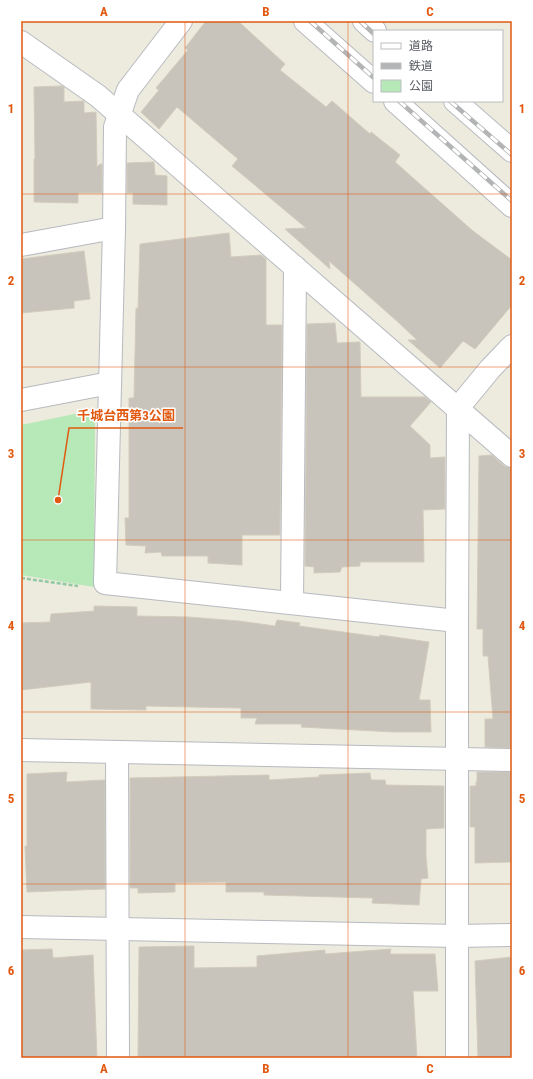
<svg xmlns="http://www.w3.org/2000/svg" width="533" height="1079" viewBox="0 0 533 1079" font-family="'Roboto Condensed','Noto Sans JP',sans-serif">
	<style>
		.green { fill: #b7e8b8 }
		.building { fill: #c8c4bb; stroke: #d2ccbc }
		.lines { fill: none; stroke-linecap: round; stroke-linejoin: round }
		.minor-casing { stroke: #b7bac0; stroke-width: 24 }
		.tertiary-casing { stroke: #b7bac0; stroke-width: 24 }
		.path { stroke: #90c9a2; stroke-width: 2.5; stroke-dasharray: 4 2; stroke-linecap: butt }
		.minor { stroke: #fff; stroke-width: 22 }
		.tertiary { stroke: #fff; stroke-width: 22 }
		.rail-casing { stroke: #b3b4b5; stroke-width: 4.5 }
		.rail { stroke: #fff; stroke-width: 3; stroke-dasharray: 9; stroke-linecap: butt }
		.grid { fill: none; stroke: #e15910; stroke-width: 1; stroke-opacity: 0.55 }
		.leader { fill: none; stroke: #e15910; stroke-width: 1.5 }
		.callout-dot { fill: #e15910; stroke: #fff; stroke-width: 1.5 }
		.callout-label { font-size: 13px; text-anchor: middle; font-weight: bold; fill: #e15910; stroke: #fff; stroke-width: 3; stroke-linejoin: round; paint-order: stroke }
		.neatline { fill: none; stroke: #e15910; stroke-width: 1.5 }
		.grid-label { font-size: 13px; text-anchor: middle; font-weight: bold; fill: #e15910 }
	</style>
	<rect width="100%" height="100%" fill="#edeade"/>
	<path class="green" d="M84 412 95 420 94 587 21 575V425Z"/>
	<g class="building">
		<path d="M206 21H238L285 64 280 70 326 107 332 101 370 134 371 132 400 155 395 162 473 231 512 260V305L475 349 463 341 440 368 408 340H417L398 322 329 261 330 269 285 229 306 228 232 166 238 159 177 107 159 129 141 112 159 90 156 88 188 50 185 48Z"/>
		<path d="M62 86 64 87V102L84 101V113L96 112 97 167 100 164H102V193H78V203L34 202V159H35L34 87Z"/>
		<path d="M154 162 155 175 167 176V205L133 204V193H127V163Z"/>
		<path d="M229 233 231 257 261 255 266 259V325H282L280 535H242V565L208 563V556H162L161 552 145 553 146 546 126 545 125 518H129V398H134L136 308 138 309 140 244Z"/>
		<path d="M84 251 90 299 74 301V308L21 313V259Z"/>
		<path d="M335 323 337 343 360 342 361 397H425L431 402 410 426 430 445V458L445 457V509L423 510 424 562H360V566L342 567 340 572 314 573V567L305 566 307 324Z"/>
		<path d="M492 455 504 466 512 468V748L485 747V719H493L488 656H483V629H477L479 456Z"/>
		<path d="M94 606 137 607V616L188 617 239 621 275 626 277 620 300 623 299 626 379 637 380 635 429 642 419 700H430L431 732H394L301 727 302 724H255L257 718H241V708L146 706V710L91 709V682L21 690V623L50 622 51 614 94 611Z"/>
		<path d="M67 772 66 782 105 780V889L27 892 25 846H27V774Z"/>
		<path d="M477 772H512V862L475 863V827H470V786H476V782H477Z"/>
		<path d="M370 773 371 780H385L386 785 444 786V828L426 829V856L428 878 421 879 419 905 372 903 373 898 264 895V892H226V882L175 883V892L138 893V888H130V778L269 775V780L319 777V775Z"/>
		<path d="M194 946V968L257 967V956L325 950V954L391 949 390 954H435L438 991H413L417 1058 138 1057 139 947Z"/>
		<path d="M52 949 53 958 93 955 97 1057 21 1058V950Z"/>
		<path d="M512 957V1058H478L475 961Z"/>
	</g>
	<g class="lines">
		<defs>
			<g id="minor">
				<path d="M181 21 128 90 115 127 114 228 105 583 457 621"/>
				<path d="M21 42 98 96 512 456"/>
				<path d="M21 245 114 228"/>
				<path d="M21 400 110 383"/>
				<path d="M292 603 295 267"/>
				<path d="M21 750 512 760"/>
				<path d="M117 752 118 1058"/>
				<path d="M21 927 457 936 512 935"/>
				<path d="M457 1058V621L458 408 490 369 512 346"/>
			</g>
			<g id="tertiary">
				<path d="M305 21 374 82"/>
				<path d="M364 21 375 31"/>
				<path d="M395 101 512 206"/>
				<path d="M455 101 512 151"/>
			</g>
		</defs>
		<use href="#minor" class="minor-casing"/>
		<use href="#tertiary" class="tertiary-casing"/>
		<path class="path" d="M21 578 78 586"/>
		<use href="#minor" class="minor"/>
		<use href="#tertiary" class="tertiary"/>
		<defs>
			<g id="rail">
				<path d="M310 21 374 78"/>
				<path d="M360 21 374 34"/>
				<path d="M399 101 512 201"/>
				<path d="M450 101 512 155"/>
			</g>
		</defs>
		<use href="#rail" class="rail-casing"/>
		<use href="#rail" class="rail"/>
	</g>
	<path class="grid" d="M185 21V1058M348 21V1058M21 194H512M21 367H512M21 540H512M21 712H512M21 884H512"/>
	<path class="leader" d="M58 500L69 428H183"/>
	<circle class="callout-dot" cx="58" cy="500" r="4"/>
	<g class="callout-label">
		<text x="126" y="420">千城台西第3公園</text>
	</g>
	<rect width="533" height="1079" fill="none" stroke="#ffffff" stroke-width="44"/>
	<rect x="373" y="30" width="130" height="72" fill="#ffffff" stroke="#bcbec0"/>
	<rect x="381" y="43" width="20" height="6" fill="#ffffff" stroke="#bcbec0"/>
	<text x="409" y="50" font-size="12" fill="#585c62">道路</text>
	<rect x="381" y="63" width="20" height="6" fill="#b3b4b5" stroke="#bcbec0"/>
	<text x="409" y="70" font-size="12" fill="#585c62">鉄道</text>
	<rect x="381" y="80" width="20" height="12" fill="#b7e8b8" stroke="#bcbec0"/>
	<text x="409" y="90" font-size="12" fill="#585c62">公園</text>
	<rect x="22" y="22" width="489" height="1035" class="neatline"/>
	<g class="grid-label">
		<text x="104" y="16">A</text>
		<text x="266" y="16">B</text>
		<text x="430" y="16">C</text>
		<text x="11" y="113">1</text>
		<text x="522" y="113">1</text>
		<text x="11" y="285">2</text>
		<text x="522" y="285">2</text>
		<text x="11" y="458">3</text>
		<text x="522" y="458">3</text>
		<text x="11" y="630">4</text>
		<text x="522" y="630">4</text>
		<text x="11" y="803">5</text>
		<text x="522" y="803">5</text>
		<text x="11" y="975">6</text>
		<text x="522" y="975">6</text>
		<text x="104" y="1073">A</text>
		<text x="266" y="1073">B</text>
		<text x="430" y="1073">C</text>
	</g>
</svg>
